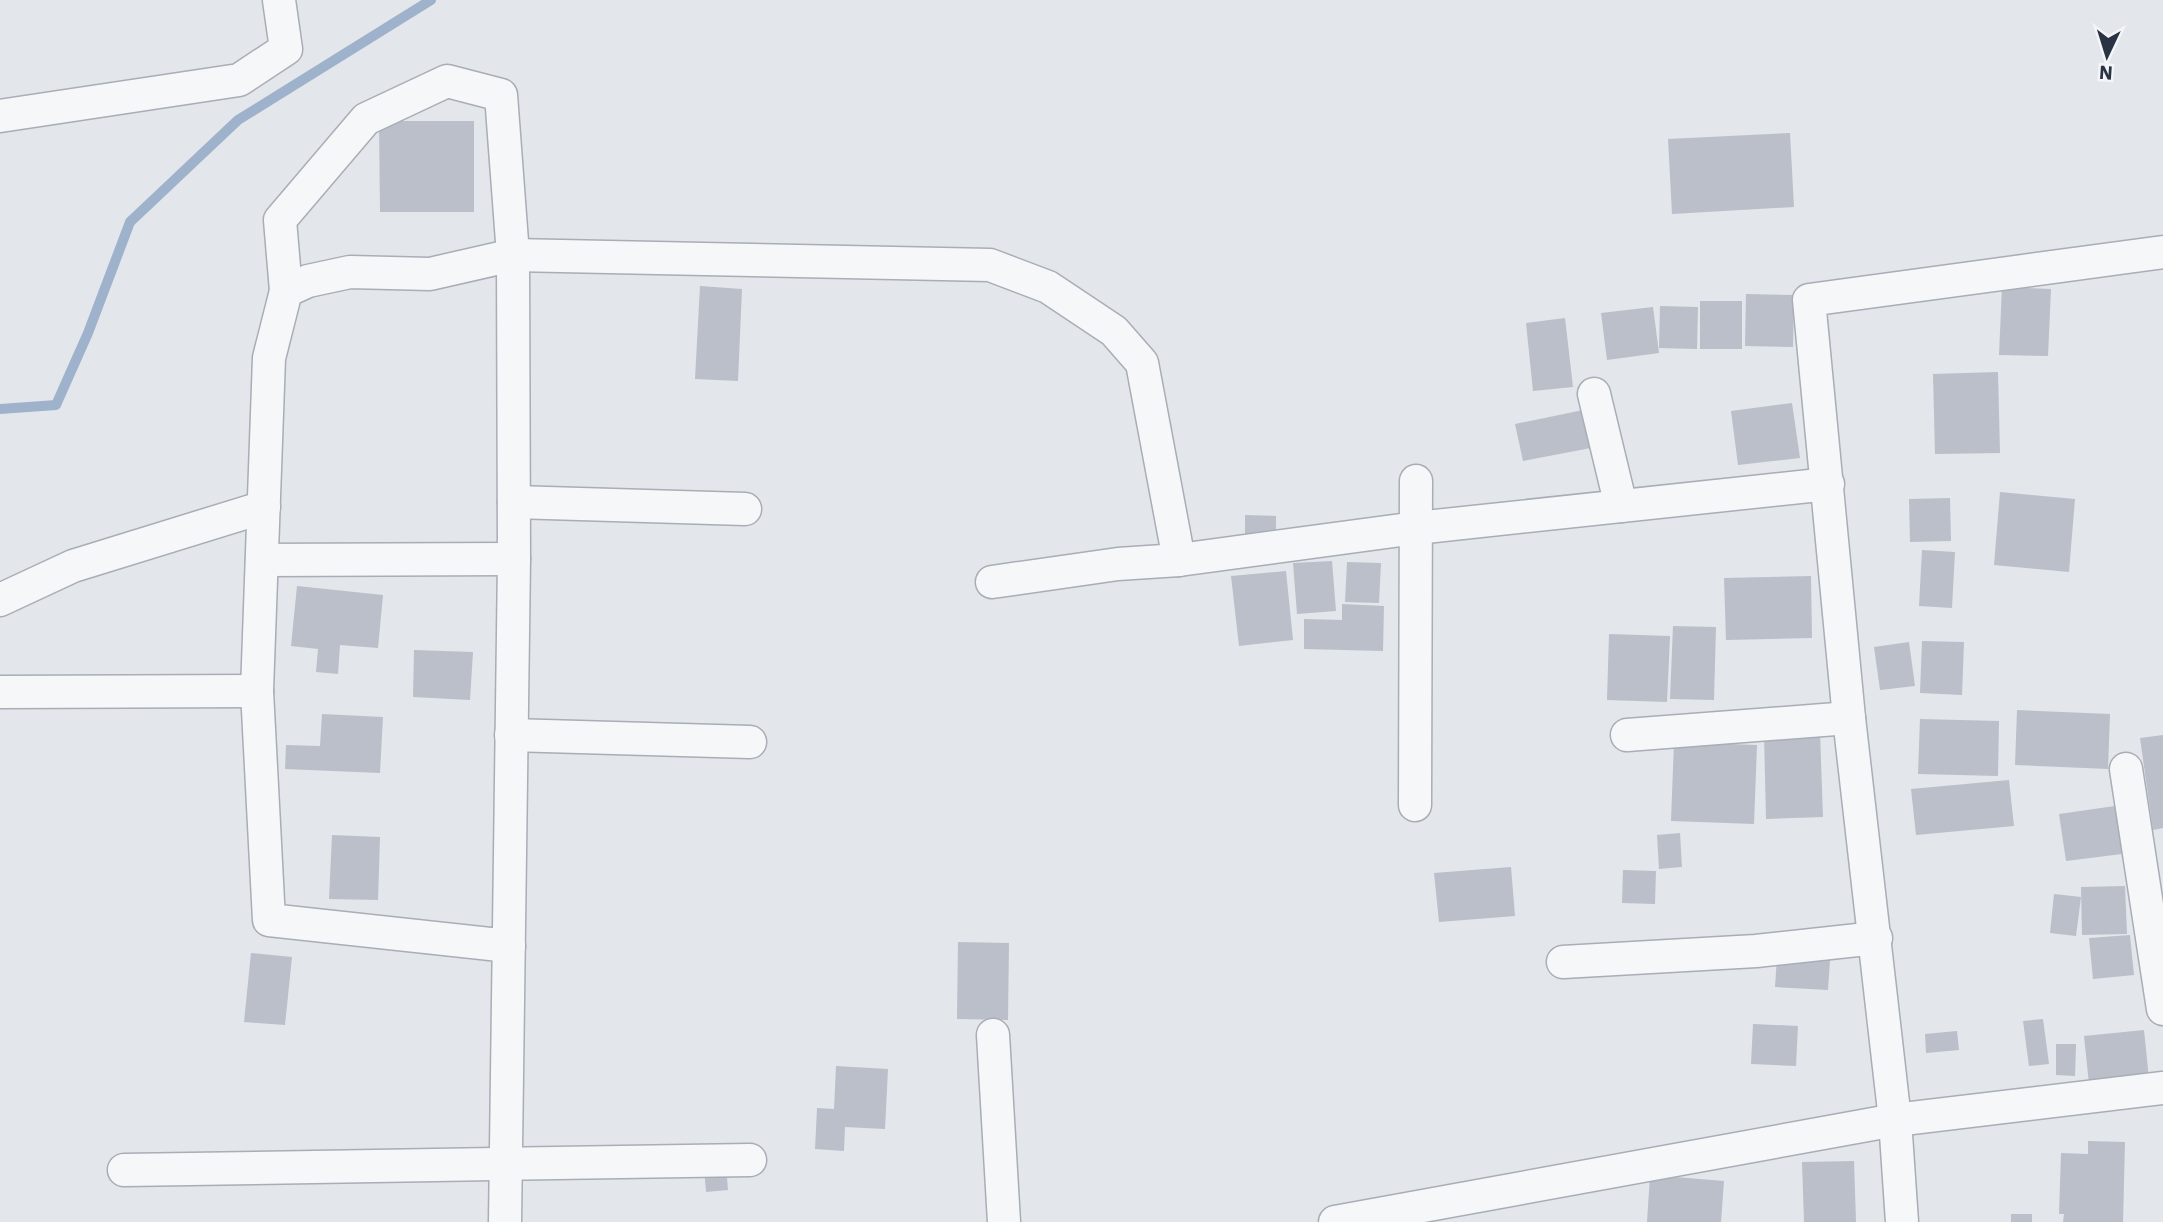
<svg xmlns="http://www.w3.org/2000/svg" width="2163" height="1222" viewBox="0 0 2163 1222" font-family="'IBM Plex Sans',sans-serif">
	<style>
		.lines { fill: none; stroke-linecap: round; stroke-linejoin: round }
		.stream { stroke: #9eb2cc; stroke-width: 10 }
		.building { fill: #babfc9 }
		.street-casing { stroke: #a8adb6; stroke-width: 35 }
		.street { stroke: #f6f7f9; stroke-width: 32 }
	</style>
	<rect width="100%" height="100%" fill="#e3e6eb"/>
	<g class="lines">
		<path class="stream" d="M0 409 56 405 88 333 130 222 238 120 431 0"/>
	</g>
	<g class="building">
		<path d="M379 121H474V212H380Z"/>
		<path d="M1790 133 1794 207 1672 214 1668 139Z"/>
		<path d="M700 286 742 289 738 381 695 379Z"/>
		<path d="M2002 287 2051 289 2048 356 1999 355Z"/>
		<path d="M1746 294 1794 295 1793 347 1745 346Z"/>
		<rect x="1700" y="301" width="42" height="48"/>
		<path d="M1660 306 1698 307 1697 349 1659 348Z"/>
		<path d="M1653 307 1659 353 1607 360 1601 313Z"/>
		<path d="M1565 318 1573 387 1533 391 1526 323Z"/>
		<path d="M1998 372 2000 453 1935 454 1933 374Z"/>
		<path d="M1792 403 1800 458 1738 465 1731 411Z"/>
		<path d="M1583 410 1591 448 1523 461 1515 424Z"/>
		<path d="M2000 492 2075 499 2069 572 1994 565Z"/>
		<path d="M1950 498 1951 541 1910 542 1909 499Z"/>
		<path d="M1245 515 1276 516V545L1245 544Z"/>
		<path d="M1922 550 1955 552 1952 608 1919 606Z"/>
		<path d="M1332 561 1336 611 1297 614 1293 563Z"/>
		<path d="M1347 562 1381 563 1379 603 1345 602Z"/>
		<path d="M1286 571 1293 640 1239 646 1231 576Z"/>
		<path d="M1811 576 1812 638 1726 640 1724 578Z"/>
		<path d="M297 586 383 595 378 648 340 645 338 674 316 672 318 649 291 646Z"/>
		<path d="M1342 604 1384 606 1383 651 1304 649V619L1342 620Z"/>
		<path d="M1673 626 1716 627 1714 700 1670 699Z"/>
		<path d="M1609 634 1670 636 1667 702 1607 700Z"/>
		<path d="M1922 641 1964 642 1962 695 1920 693Z"/>
		<path d="M1909 642 1915 686 1880 690 1874 647Z"/>
		<path d="M414 650 473 652 470 700 413 697Z"/>
		<path d="M2017 710 2110 714 2108 769 2015 765Z"/>
		<path d="M322 714 383 717 380 773 285 769 286 745 320 746Z"/>
		<path d="M1920 719 1999 721 1998 776 1918 774Z"/>
		<path d="M1820 732 1823 817 1766 819 1764 733Z"/>
		<path d="M2163 735V828L2153 830 2140 738Z"/>
		<path d="M1674 742 1757 745 1754 824 1671 821Z"/>
		<path d="M2009 780 2014 826 1916 835 1911 789Z"/>
		<path d="M2115 806 2122 854 2066 861 2059 814Z"/>
		<path d="M1680 833 1682 867 1659 869 1657 835Z"/>
		<path d="M332 835 380 837 378 900 329 899Z"/>
		<path d="M1511 867 1515 916 1439 922 1434 873Z"/>
		<path d="M1623 870 1656 871 1655 904 1622 903Z"/>
		<path d="M2125 886 2127 934 2082 935 2081 887Z"/>
		<path d="M2054 894 2081 897 2076 936 2050 933Z"/>
		<path d="M2130 935 2134 975 2093 979 2089 938Z"/>
		<path d="M958 942 1009 943 1008 1020 957 1019Z"/>
		<path d="M251 953 292 957 285 1025 244 1022Z"/>
		<path d="M1777 957 1830 960 1828 990 1775 987Z"/>
		<path d="M2043 1019 2049 1064 2029 1066 2023 1021Z"/>
		<path d="M1753 1024 1798 1026 1796 1066 1751 1064Z"/>
		<path d="M2144 1030 2149 1079 2089 1084 2084 1036Z"/>
		<path d="M1957 1031 1959 1050 1926 1053 1925 1034Z"/>
		<path d="M2056 1044H2076L2075 1076 2056 1075Z"/>
		<path d="M836 1066 888 1069 885 1129 845 1127 844 1151 815 1149 817 1108 834 1109Z"/>
		<path d="M2088 1141 2125 1142 2123 1222H2063L2064 1214H2059L2061 1153 2088 1154Z"/>
		<path d="M1854 1161 1856 1222H1804L1802 1162Z"/>
		<path d="M726 1165 728 1190 706 1192 704 1167Z"/>
		<path d="M1650 1175 1724 1181 1721 1222H1647Z"/>
		<rect x="2011" y="1214" width="21" height="8"/>
	</g>
	<g class="lines">
		<defs>
			<g id="street">
				<path d="M0 116 239 80 286 49 279 0"/>
				<path d="M286 291 280 220 366 119 447 81 501 95 513 255 514 559 505 1222"/>
				<path d="M1594 394 1621 506"/>
				<path d="M514 502 745 509"/>
				<path d="M262 560 514 559"/>
				<path d="M992 582 1118 564 1179 560 1416 528 1828 484"/>
				<path d="M0 600 73 566 264 507"/>
				<path d="M0 692 257 691"/>
				<path d="M511 735 750 742"/>
				<path d="M1627 735 1849 718"/>
				<path d="M2126 769 2163 1009"/>
				<path d="M1415 805 1416 481"/>
				<path d="M509 946 269 920 257 691 269 358 286 291 308 281 350 272 430 274 513 255 990 265 1048 287 1114 331 1142 363 1179 560"/>
				<path d="M1563 962 1756 951 1876 938"/>
				<path d="M993 1035 1004 1222"/>
				<path d="M124 1170 750 1160"/>
				<path d="M1335 1222 1895 1120 2163 1088"/>
				<path d="M1902 1222 1895 1120 1849 718 1809 300 2163 252"/>
			</g>
		</defs>
		<use href="#street" class="street-casing"/>
		<use href="#street" class="street"/>
	</g>
	<g transform="translate(2107 56) rotate(184)" stroke="#f3f5f8" stroke-width="5" paint-order="stroke">
	<path d="M0-5L12 26L0 18L-12 26Z" fill="#2a3344"/>
	<text y="-10" font-size="19" font-weight="bold" text-anchor="middle" fill="#2a3344">N</text>
	</g>
</svg>
